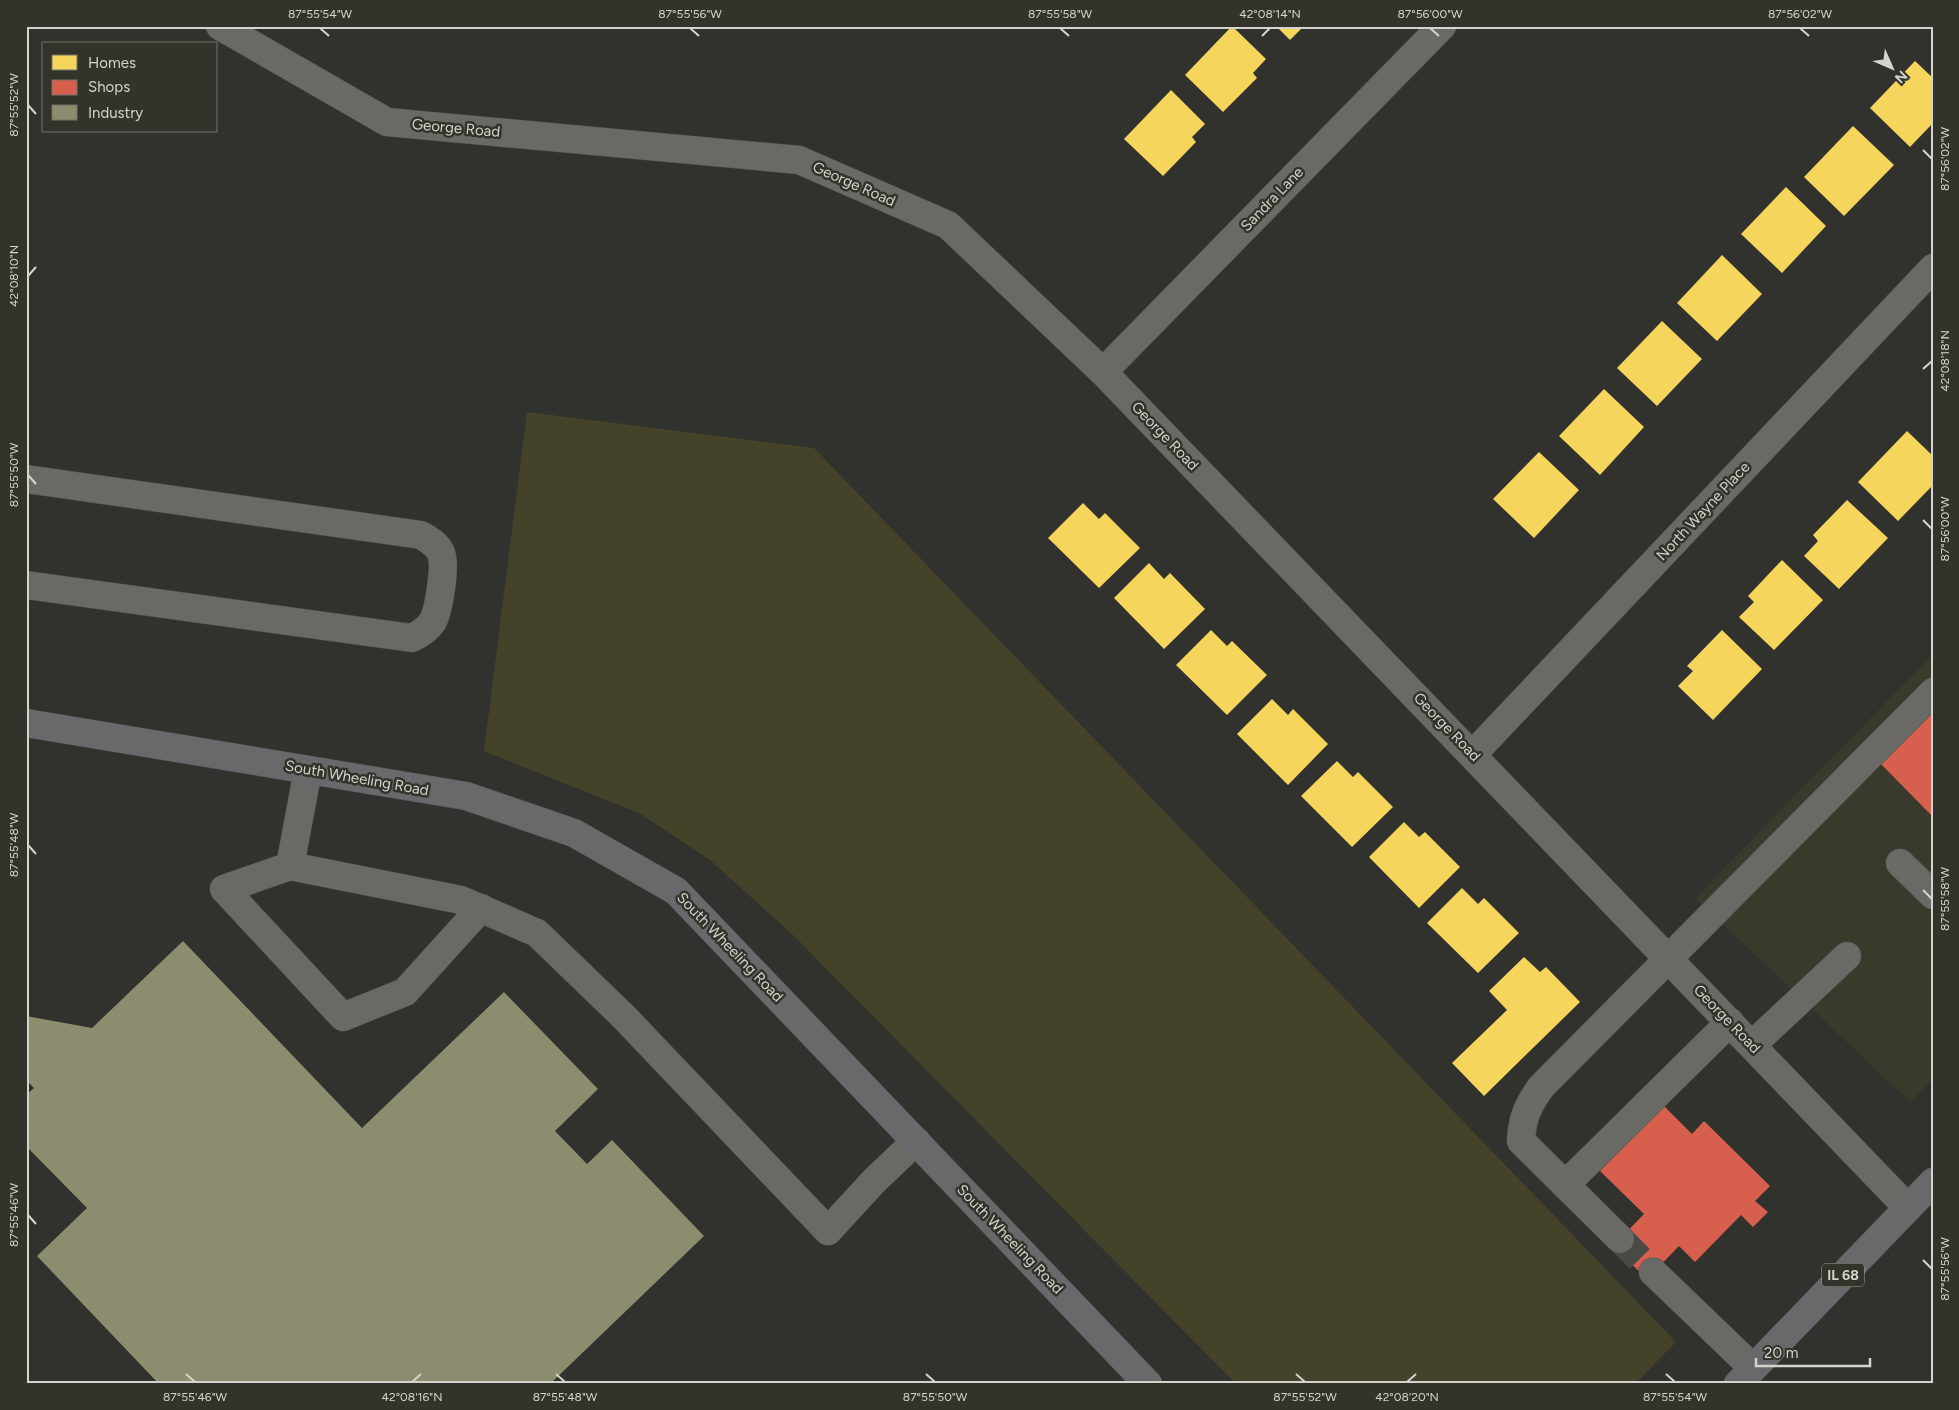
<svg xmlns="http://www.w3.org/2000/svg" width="1959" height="1410" viewBox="0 0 1959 1410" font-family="Figtree,sans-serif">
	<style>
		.built { fill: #39392c }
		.green { fill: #44432a }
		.homes { fill: #f6d55c }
		.shops { fill: #d6604d }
		.industry { fill: #8c8c6e }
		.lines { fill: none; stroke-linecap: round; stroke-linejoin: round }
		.minor-tunnel { stroke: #494945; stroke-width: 28; stroke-dasharray: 28 14; stroke-linecap: butt }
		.minor-casing { stroke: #4d4d4a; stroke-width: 29 }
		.major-casing { stroke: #4d4d4a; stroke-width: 29 }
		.minor { stroke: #696966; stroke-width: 28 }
		.major { stroke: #6b686b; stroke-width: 28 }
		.ticks { fill: none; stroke: #d4d4cf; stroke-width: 2 }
		.labels { text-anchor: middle; stroke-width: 5; stroke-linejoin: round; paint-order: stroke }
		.shield { fill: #33332b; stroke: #a4a49e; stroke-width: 1 }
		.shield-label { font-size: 14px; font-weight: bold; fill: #d4d4cf }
		.street-label { font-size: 15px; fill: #d4d4cf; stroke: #33332b }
		.neatline { fill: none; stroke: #d4d4cf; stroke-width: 2 }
		.ticks-label { font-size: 12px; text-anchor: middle; fill: #d4d4cf }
	</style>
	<rect width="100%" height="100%" fill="#31312d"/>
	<path class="built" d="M1933 654V1079L1910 1102 1695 898Z"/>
	<path class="green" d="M527 412 814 448 1676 1342 1635 1384H1236L792 934 710 860 639 813 484 751Z"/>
	<g class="homes">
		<path d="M1232 26 1266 59 1253 73 1257 78 1223 112 1185 75Z"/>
		<path d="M1276 26H1304L1290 40Z"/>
		<path d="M1915 61 1933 78V123L1910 147 1870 108Z"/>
		<path d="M1171 90 1205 124 1192 137 1196 142 1163 176 1124 139Z"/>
		<path d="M1853 126 1894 165 1844 216 1804 177Z"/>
		<path d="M1786 187 1826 226 1782 273 1741 234Z"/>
		<path d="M1722 255 1762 294 1717 341 1677 303Z"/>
		<path d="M1662 321 1702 359 1657 406 1617 368Z"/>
		<path d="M1604 389 1644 427 1600 475 1559 436Z"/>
		<path d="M1907 431 1933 456V485L1898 521 1858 482Z"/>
		<path d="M1539 452 1579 490 1534 538 1493 499Z"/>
		<path d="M1847 500 1888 538 1839 589 1804 556 1818 541 1813 535Z"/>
		<path d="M1083 503 1099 519 1105 513 1140 548 1099 588 1048 538Z"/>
		<path d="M1782 560 1823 600 1774 650 1739 617 1754 602 1748 596Z"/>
		<path d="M1149 563 1164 579 1170 573 1205 609 1164 649 1114 598Z"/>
		<path d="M1211 630 1227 646 1232 641 1267 675 1227 715 1176 665Z"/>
		<path d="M1722 630 1762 669 1713 720 1678 686 1693 671 1687 666Z"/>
		<path d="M1272 699 1288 715 1293 709 1328 744 1288 785 1237 734Z"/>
		<path d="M1337 761 1353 777 1358 772 1393 807 1352 847 1301 796Z"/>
		<path d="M1404 822 1419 837 1425 832 1460 867 1419 908 1369 857Z"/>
		<path d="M1462 888 1478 904 1484 898 1519 933 1478 973 1427 923Z"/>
		<path d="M1524 957 1540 972 1546 967 1580 1002 1484 1096 1452 1063 1507 1010 1489 991Z"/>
	</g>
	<g class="shops">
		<path d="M1930 713 1933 715V817L1879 762Z"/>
		<path d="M1663 1105 1692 1134 1704 1121 1770 1186 1755 1201 1768 1212 1753 1227 1741 1215 1695 1262 1679 1246 1647 1279 1613 1246 1644 1214 1600 1171Z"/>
	</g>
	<path class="industry" d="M183 941 362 1128 504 992 598 1089 555 1131 587 1164 612 1140 704 1236 550 1384H159L37 1256 87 1208 26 1146V1095L34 1088 26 1080V1016L92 1028Z"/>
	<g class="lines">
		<path class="minor-tunnel" d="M1620 1239 1653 1272"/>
		<defs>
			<g id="minor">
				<path d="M220 26 387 122 799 160 948 225 1103 372 1908 1208"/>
				<path d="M1103 372 1442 26"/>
				<path d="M26 479 421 535C429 540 437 544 441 553 446 565 439 609 433 621 428 629 420 634 412 638L26 585"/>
				<path d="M1473 754 1933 268"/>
				<path d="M308 770 290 866 461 900 537 933 624 1017 828 1231 874 1181 916 1141"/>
				<path d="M1900 863 1933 895"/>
				<path d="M290 866 224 889 343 1017 405 992 481 908"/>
				<path d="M1752 1045 1847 956"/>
				<path d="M1565 1185 1730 1022"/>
				<path d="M1620 1239 1521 1141C1522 1118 1528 1105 1541 1087L1933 692"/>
				<path d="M1653 1272 1753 1368"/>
			</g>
			<g id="major">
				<path d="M26 723 466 796 574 833 676 891 1148 1384"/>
				<path d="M1738 1384 1933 1182"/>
			</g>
		</defs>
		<use href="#minor" class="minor-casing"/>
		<use href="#major" class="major-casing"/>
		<use href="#minor" class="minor"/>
		<use href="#major" class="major"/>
	</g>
	<path class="ticks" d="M320 28 329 36M690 28 699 36M1060 28 1069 36M1430 28 1439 36M1800 28 1809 36M1262 36 1270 28M28 105 36 114M1923 150 1932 159M28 276 36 267M1923 369 1932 361M28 475 36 484M1923 520 1932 529M28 845 36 854M1923 890 1932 899M28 1215 36 1224M1923 1260 1932 1269M186 1374 195 1382M556 1374 565 1382M926 1374 935 1382M1296 1374 1305 1382M1666 1374 1675 1382M412 1382 421 1374M1407 1382 1416 1374"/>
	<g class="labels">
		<rect class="shield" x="1822" y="1263.5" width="42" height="23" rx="4"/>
		<g class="shield-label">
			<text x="1843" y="1280">IL 68</text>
		</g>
		<g class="street-label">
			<text transform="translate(456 128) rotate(5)" y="5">George Road</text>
			<text transform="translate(854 184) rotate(24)" y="5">George Road</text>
			<text transform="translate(1272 199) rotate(-46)" y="5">Sandra Lane</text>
			<text transform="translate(1165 436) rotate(46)" y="5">George Road</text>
			<text transform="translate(1703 511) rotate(-47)" y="5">North Wayne Place</text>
			<text transform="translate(1447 727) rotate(46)" y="5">George Road</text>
			<text transform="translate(357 778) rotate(10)" y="5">South Wheeling Road</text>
			<text transform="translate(730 947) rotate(46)" y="5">South Wheeling Road</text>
			<text transform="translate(1727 1019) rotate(46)" y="5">George Road</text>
			<text transform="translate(1010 1239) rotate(46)" y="5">South Wheeling Road</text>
		</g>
	</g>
	<rect width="1959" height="1410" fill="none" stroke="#33332b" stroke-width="55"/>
	<rect x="42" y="42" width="175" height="90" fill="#33332b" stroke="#73736d"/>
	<rect x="52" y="55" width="25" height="15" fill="#f6d55c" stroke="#73736d"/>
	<text x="88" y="68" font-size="15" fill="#d4d4cf">Homes</text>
	<rect x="52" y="80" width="25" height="15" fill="#d6604d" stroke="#73736d"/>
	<text x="88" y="92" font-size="15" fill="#d4d4cf">Shops</text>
	<rect x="52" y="105" width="25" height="15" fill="#8c8c6e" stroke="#73736d"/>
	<text x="88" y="118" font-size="15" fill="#d4d4cf">Industry</text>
	<g transform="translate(1892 68) rotate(135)" stroke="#33332b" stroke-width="4" paint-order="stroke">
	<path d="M0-4L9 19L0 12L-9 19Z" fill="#d4d4cf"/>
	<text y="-8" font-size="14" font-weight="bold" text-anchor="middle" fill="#d4d4cf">N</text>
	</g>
	<path d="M1756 1358v8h114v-8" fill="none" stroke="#d4d4cf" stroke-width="2.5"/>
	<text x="1764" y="1358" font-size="15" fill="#d4d4cf" stroke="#33332b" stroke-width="4" paint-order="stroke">20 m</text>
	<rect x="28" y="28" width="1904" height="1354" class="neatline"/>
	<g class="ticks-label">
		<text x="320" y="18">87°55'54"W</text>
		<text x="690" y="18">87°55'56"W</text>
		<text x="1060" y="18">87°55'58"W</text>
		<text x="1270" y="18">42°08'14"N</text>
		<text x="1430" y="18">87°56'00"W</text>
		<text x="1800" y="18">87°56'02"W</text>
		<text transform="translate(14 105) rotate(-90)" y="4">87°55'52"W</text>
		<text transform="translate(1945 159) rotate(-90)" y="4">87°56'02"W</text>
		<text transform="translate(14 276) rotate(-90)" y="4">42°08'10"N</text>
		<text transform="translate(1945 361) rotate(-90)" y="4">42°08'18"N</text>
		<text transform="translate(14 475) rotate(-90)" y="4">87°55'50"W</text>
		<text transform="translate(1945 529) rotate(-90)" y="4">87°56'00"W</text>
		<text transform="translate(14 845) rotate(-90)" y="4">87°55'48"W</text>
		<text transform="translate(1945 899) rotate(-90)" y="4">87°55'58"W</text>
		<text transform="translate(14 1215) rotate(-90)" y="4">87°55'46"W</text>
		<text transform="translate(1945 1269) rotate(-90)" y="4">87°55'56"W</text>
		<text x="195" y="1401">87°55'46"W</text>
		<text x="412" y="1401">42°08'16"N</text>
		<text x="565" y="1401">87°55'48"W</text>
		<text x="935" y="1401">87°55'50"W</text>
		<text x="1305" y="1401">87°55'52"W</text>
		<text x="1407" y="1401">42°08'20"N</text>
		<text x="1675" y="1401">87°55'54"W</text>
	</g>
</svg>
